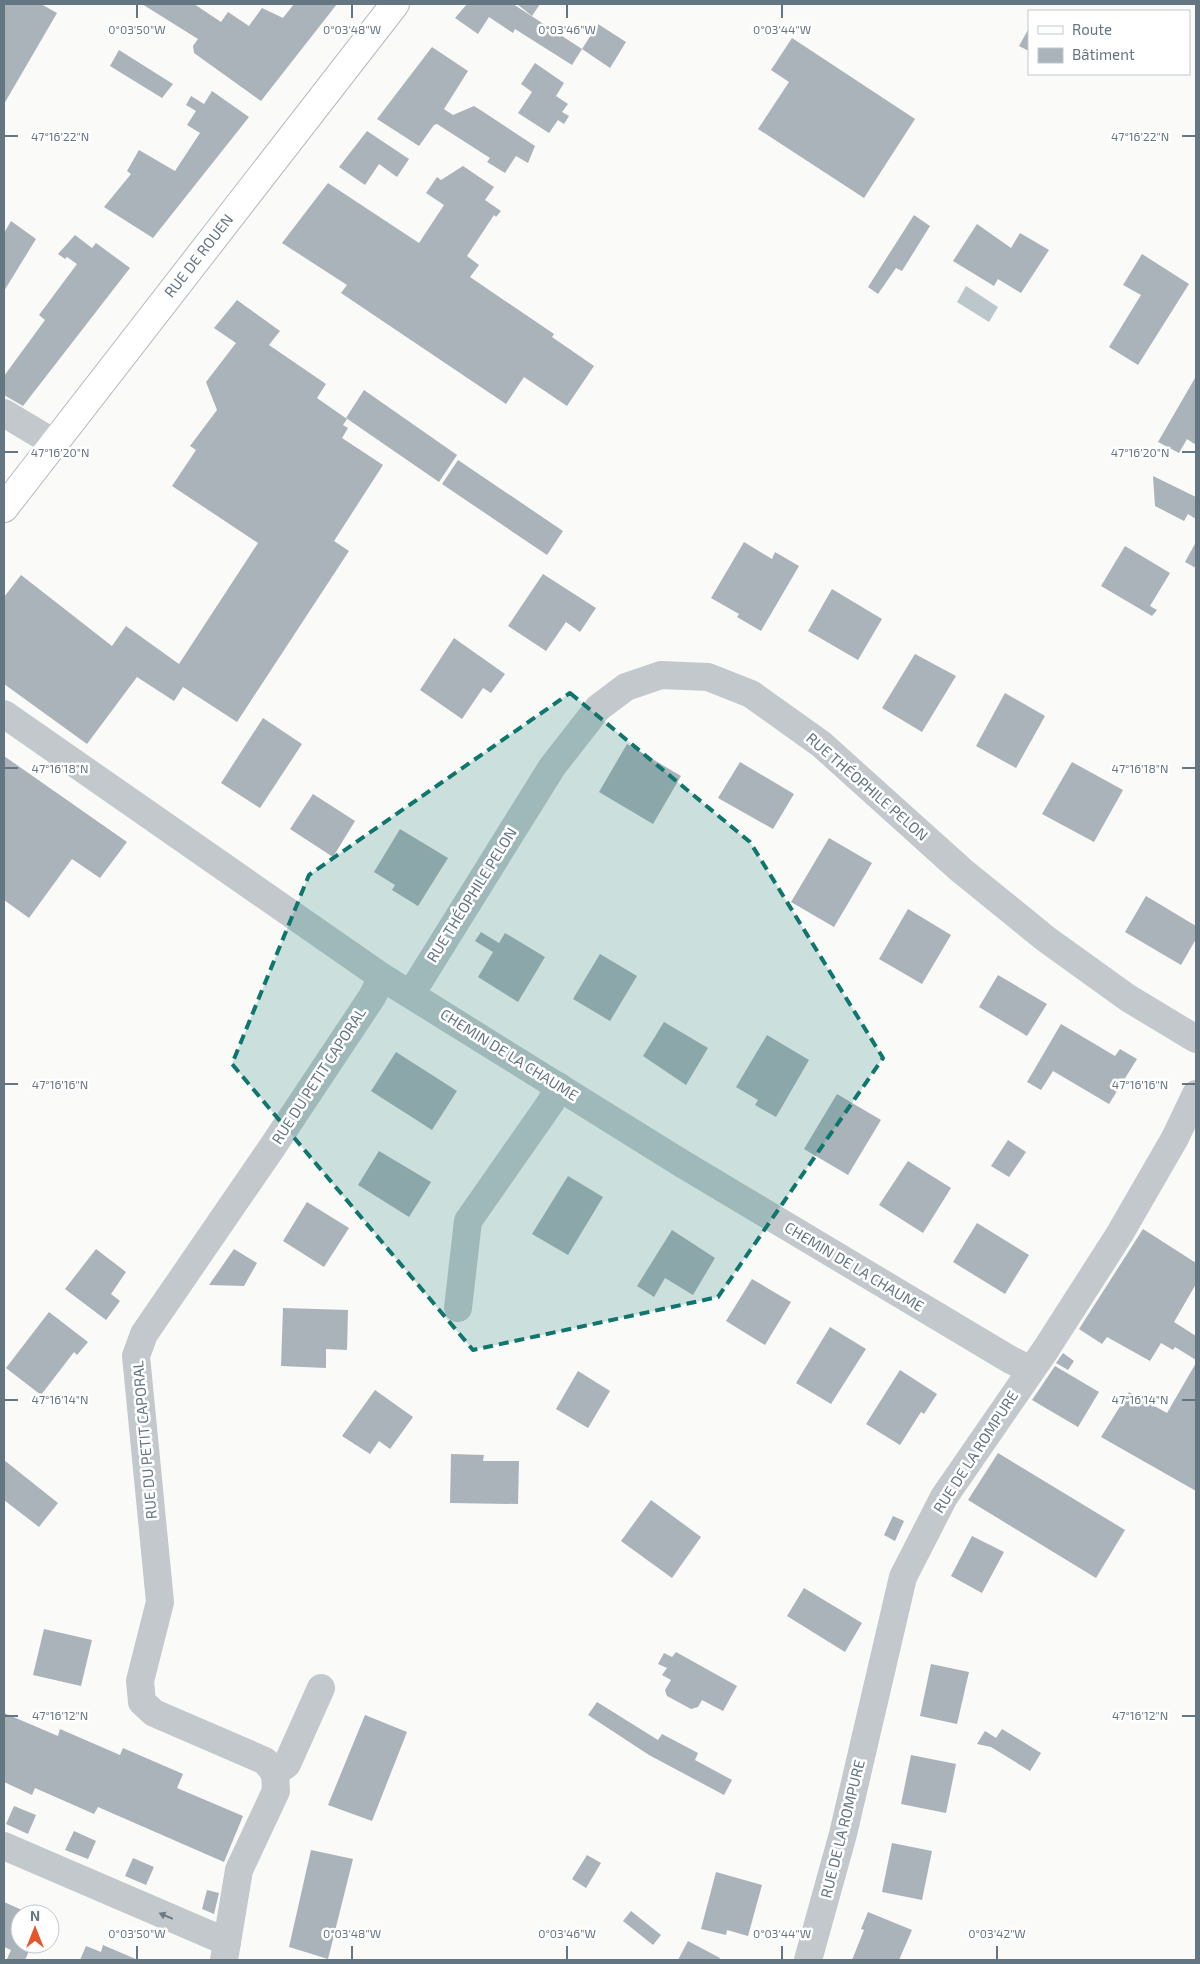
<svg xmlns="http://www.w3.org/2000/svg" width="1200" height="1964" viewBox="0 0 1200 1964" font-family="'Exo 2',sans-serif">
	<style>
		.water { fill: #bbc7cb }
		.building { fill: #aab3b9 }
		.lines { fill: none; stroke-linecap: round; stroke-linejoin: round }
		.secondary-casing { stroke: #b3babf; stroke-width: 30 }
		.minor { stroke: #c3c8cc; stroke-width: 28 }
		.secondary { stroke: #fff; stroke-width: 28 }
		.oneway { fill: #6a7a87 }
		.marked { fill: #0f766e; fill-opacity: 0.2; stroke: #0f766e; stroke-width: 4; stroke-dasharray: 10 6; stroke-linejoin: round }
		.ticks { fill: none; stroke: #657683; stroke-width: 2 }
		.labels { text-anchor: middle; stroke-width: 5; stroke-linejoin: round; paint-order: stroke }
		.street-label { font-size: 15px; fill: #657683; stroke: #fff }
		.ticks-label { font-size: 12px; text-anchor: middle; fill: #657683; stroke: #fff; stroke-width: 5; stroke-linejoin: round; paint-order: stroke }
	</style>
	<rect width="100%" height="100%" fill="#fafaf8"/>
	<path class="water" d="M966 286 998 307 989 322 957 302Z"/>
	<g class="building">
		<path d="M4 4H41L57 13 4 104Z"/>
		<path d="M142 4H194L221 22 228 12 249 26 262 8 283 18 294 4H337L261 101 194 53 193 46 198 39Z"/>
		<path d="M467 4H513L582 49 572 65 515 29 513 33 489 17 478 34 455 18Z"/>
		<path d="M517 4H540L532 16Z"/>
		<path d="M598 24 626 42 610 68 582 49Z"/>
		<path d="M1029 28V51L1019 46Z"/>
		<path d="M792 38 915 119 864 198 758 129 789 82 771 70Z"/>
		<path d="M432 47 468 71 444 109 453 115 474 106 482 111 535 146 528 163 516 156 505 173 487 162 490 158 437 124 434 125 419 146 377 119Z"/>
		<path d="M119 50 173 84 162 98 110 66Z"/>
		<path d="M535 63 564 83 556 96 568 104 562 112 569 116 564 124 558 120 549 133 518 113 532 92 521 84Z"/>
		<path d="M212 91 249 117 153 238 104 207 131 174 127 171 139 150 175 171 200 133 187 125 196 111 186 105 191 96 204 104Z"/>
		<path d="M367 131 409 159 397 177 379 164 365 185 339 167Z"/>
		<path d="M463 166 494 187 485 200 501 211 496 217 494 215 467 256 479 265 470 277 554 334 552 337 594 366 567 406 524 377 506 404 341 293 347 285 282 243 328 183 419 243 444 205 426 193 437 177 441 180Z"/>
		<path d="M914 215 930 226 902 271 896 268 878 294 868 287Z"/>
		<path d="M11 221 36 239 4 291V233Z"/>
		<path d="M977 224 1011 248 1020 233 1049 250 1021 293 998 279 994 286 953 261Z"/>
		<path d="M75 235 92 248 96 243 130 268 23 406 4 395V376L45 320 39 315 77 264 67 257 65 259 58 254Z"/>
		<path d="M1142 254 1189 284 1138 365 1109 347 1141 295 1123 285Z"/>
		<path d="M237 300 280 331 269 345 326 384 317 398 347 419 343 425 348 428 342 438 383 465 334 541 349 551 237 722 183 687 174 701 137 677 87 744 4 684V597L21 575 112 646 126 626 179 664 258 543 172 486 196 450 190 446 217 410 206 382 236 343 214 328Z"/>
		<path d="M1195 378 1196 445 1187 439 1179 453 1158 442Z"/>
		<path d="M364 390 457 455 439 482 346 418Z"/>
		<path d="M458 460 563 531 547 555 442 484Z"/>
		<path d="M1153 476 1196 497V519L1188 514 1184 521 1155 506Z"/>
		<path d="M744 542 772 559 775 552 799 566 761 631 737 617 739 614 711 598Z"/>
		<path d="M1196 542V568L1185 562Z"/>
		<path d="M1125 546 1170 573 1150 606 1157 610 1152 616 1101 586Z"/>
		<path d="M543 574 596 608 580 632 566 622 546 651 508 626Z"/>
		<path d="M832 589 882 619 858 660 808 631Z"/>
		<path d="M454 638 505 674 491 693 483 688 462 719 420 690Z"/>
		<path d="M915 654 956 676 922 732 882 708Z"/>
		<path d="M1005 693 1045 716 1016 768 976 746Z"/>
		<path d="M263 718 302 744 260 808 221 783Z"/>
		<path d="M627 744 681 776 653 824 599 792Z"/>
		<path d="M4 756 127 842 100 878 72 859 29 918 4 900Z"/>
		<path d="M740 762 794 794 773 829 718 798Z"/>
		<path d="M1072 762 1123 790 1094 842 1042 814Z"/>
		<path d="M313 794 355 821 333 857 290 829Z"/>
		<path d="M400 829 448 858 418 906 392 890 395 885 374 872Z"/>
		<path d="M829 838 872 863 834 927 791 902Z"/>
		<path d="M1146 896 1196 926V939L1181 965 1125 932Z"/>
		<path d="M908 909 951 935 922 984 879 959Z"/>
		<path d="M481 932 499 943 505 933 545 957 518 1002 478 977 493 952 475 941Z"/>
		<path d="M600 954 637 976 610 1021 573 999Z"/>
		<path d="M998 975 1047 1004 1027 1036 979 1007Z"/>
		<path d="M664 1022 708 1048 686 1085 643 1056Z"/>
		<path d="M1061 1024 1115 1056 1120 1049 1137 1059 1109 1104 1053 1071 1041 1090 1027 1082Z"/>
		<path d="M767 1035 809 1060 776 1117 755 1105 758 1100 736 1087Z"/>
		<path d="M396 1052 457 1091 432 1130 371 1091Z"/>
		<path d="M837 1094 881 1120 848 1175 804 1149Z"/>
		<path d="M1008 1140 1026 1152 1009 1177 991 1166Z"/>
		<path d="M379 1151 431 1182 409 1217 358 1185Z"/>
		<path d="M908 1161 951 1188 923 1233 879 1205Z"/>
		<path d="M568 1176 603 1197 568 1255 532 1234Z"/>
		<path d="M307 1202 349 1228 324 1267 283 1241Z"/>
		<path d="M977 1223 1029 1255 1005 1294 953 1262Z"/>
		<path d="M1143 1229 1196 1263V1284L1174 1322 1196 1336V1360L1175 1347 1173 1350 1161 1343 1150 1361 1107 1337 1102 1344 1079 1329Z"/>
		<path d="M672 1230 715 1258 693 1295 665 1278 654 1297 637 1286Z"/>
		<path d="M96 1249 126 1272 111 1294 120 1301 106 1320 65 1289Z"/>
		<path d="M234 1249 257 1263 244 1286 209 1285Z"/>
		<path d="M752 1279 791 1302 765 1345 726 1321Z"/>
		<path d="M283 1308 348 1310 347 1350 326 1349V1368L281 1366Z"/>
		<path d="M49 1312 88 1342 77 1355 74 1352 41 1395 6 1368Z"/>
		<path d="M830 1327 866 1349 831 1404 796 1383Z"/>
		<path d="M1063 1353 1074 1361 1068 1370 1056 1363Z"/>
		<path d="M1196 1363V1491L1101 1437 1129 1392 1167 1413Z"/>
		<path d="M1055 1366 1099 1392 1078 1427 1032 1400Z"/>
		<path d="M900 1370 937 1394 924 1414 921 1412 900 1445 866 1424Z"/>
		<path d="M578 1371 610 1391 588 1428 556 1409Z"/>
		<path d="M375 1390 413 1417 390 1449 379 1441 370 1454 342 1436Z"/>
		<path d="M998 1453 1125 1530 1096 1578 968 1500Z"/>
		<path d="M451 1454 484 1455 483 1461H519L518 1504 450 1503Z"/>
		<path d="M4 1460 58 1503 39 1527 4 1500Z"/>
		<path d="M651 1500 701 1537 672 1578 621 1541Z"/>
		<path d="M893 1516 904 1521 895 1541 884 1535Z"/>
		<path d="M972 1536 1004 1552 982 1593 951 1576Z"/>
		<path d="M804 1588 862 1623 845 1652 787 1616Z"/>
		<path d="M44 1629 92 1640 81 1686 33 1675Z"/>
		<path d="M676 1652 737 1686 723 1711 702 1700 698 1707 691 1709 667 1696 665 1690 671 1680 662 1675 667 1668 658 1664 664 1653 672 1657Z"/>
		<path d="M931 1664 969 1672 957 1724 920 1716Z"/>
		<path d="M597 1702 658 1740 662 1734 698 1753 695 1760 732 1780 724 1795 649 1755 588 1715Z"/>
		<path d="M4 1713 58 1736 60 1729 120 1755 123 1748 183 1774 177 1788 243 1816 224 1862 98 1807 94 1814 35 1788 32 1795 4 1782Z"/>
		<path d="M365 1715 407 1732 372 1821 328 1805Z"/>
		<path d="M1002 1729 1041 1753 1030 1771 991 1747 977 1744 985 1731 996 1738Z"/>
		<path d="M911 1755 956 1764 946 1813 901 1804Z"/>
		<path d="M14 1806 36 1815 28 1834 6 1824Z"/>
		<path d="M74 1831 96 1841 88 1859 65 1850Z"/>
		<path d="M892 1843 932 1851 922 1900 882 1892Z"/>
		<path d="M311 1850 353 1859 328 1959 289 1947Z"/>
		<path d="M587 1855 601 1863 586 1888 572 1879Z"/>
		<path d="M133 1858 154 1867 146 1885 125 1876Z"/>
		<path d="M716 1872 762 1885 748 1936 727 1930 726 1935 701 1929Z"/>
		<path d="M207 1890 219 1893 214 1914 202 1909Z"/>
		<path d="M4 1902 31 1914H20V1944H32L25 1960 7 1959 11 1950 4 1947Z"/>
		<path d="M631 1911 661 1935 653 1945 623 1921Z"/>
		<path d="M868 1912 912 1930 899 1960H852L864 1930 861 1929Z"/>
		<path d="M688 1941 720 1958 719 1960H678Z"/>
		<path d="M103 1945 138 1960H80L86 1946 101 1952Z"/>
	</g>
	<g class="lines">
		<defs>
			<path id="secondary" d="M4 508 395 4"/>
		</defs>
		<use href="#secondary" class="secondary-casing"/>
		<g class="minor">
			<path d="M4 413 54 443"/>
			<path d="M4 714 382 977 681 1163 1009 1359 1030 1370"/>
			<path d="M411 994 552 767 598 708 626 687 661 675 708 677 751 694 821 744 961 870 1046 939 1128 998 1196 1039"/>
			<path d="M458 1308 468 1221 551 1102 558 1086"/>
			<path d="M275 1773 265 1761 154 1713 142 1702 140 1681 160 1602 136 1356 144 1334 271 1149 372 997 382 977"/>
			<path d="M4 1846 227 1942"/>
			<path d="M224 1960 239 1870 276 1791 275 1773 287 1764 321 1688"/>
			<path d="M808 1960 843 1834 903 1577 944 1497 1046 1349 1119 1235 1175 1138 1196 1094"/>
		</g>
		<use href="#secondary" class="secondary"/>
	</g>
	<defs><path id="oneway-solid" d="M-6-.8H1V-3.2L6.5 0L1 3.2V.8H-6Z" transform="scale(1.25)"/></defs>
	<use class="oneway" href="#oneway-solid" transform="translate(166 1916) rotate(-157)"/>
	<path class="marked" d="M570 693 750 842 883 1058 718 1297 473 1350 232 1064 309 875Z"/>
	<path class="ticks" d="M137 5V18M352 5V18M567 5V18M782 5V18M5 136H18M1182 136H1195M5 452H18M1182 452H1195M5 768H18M1182 768H1195M5 1084H18M1182 1084H1195M5 1400H18M1182 1400H1195M5 1716H18M1182 1716H1195M137 1946V1959M352 1946V1959M567 1946V1959M782 1946V1959M997 1946V1959"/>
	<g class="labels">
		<g class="street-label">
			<text transform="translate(199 256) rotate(-52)" y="5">RUE DE ROUEN</text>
			<text transform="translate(867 787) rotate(41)" y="5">RUE THÉOPHILE PELON</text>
			<text transform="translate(472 895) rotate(-58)" y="5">RUE THÉOPHILE PELON</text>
			<text transform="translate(509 1055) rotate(32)" y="5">CHEMIN DE LA CHAUME</text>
			<text transform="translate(319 1076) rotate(-57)" y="5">RUE DU PETIT CAPORAL</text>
			<text transform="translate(854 1267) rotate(31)" y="5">CHEMIN DE LA CHAUME</text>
			<text transform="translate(145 1440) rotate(-95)" y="5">RUE DU PETIT CAPORAL</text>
			<text transform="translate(976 1452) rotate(-57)" y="5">RUE DE LA ROMPURE</text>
			<text transform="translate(843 1829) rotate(-76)" y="5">RUE DE LA ROMPURE</text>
		</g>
	</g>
	<g class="ticks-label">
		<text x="137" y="34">0°03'50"W</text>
		<text x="352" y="34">0°03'48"W</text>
		<text x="567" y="34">0°03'46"W</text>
		<text x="782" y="34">0°03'44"W</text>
		<text x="60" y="141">47°16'22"N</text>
		<text x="1140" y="141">47°16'22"N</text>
		<text x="60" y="457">47°16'20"N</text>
		<text x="1140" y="457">47°16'20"N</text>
		<text x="60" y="773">47°16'18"N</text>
		<text x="1140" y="773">47°16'18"N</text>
		<text x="60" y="1089">47°16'16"N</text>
		<text x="1140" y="1089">47°16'16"N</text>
		<text x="60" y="1404">47°16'14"N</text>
		<text x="1140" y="1404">47°16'14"N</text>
		<text x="60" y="1720">47°16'12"N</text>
		<text x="1140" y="1720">47°16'12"N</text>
		<text x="137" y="1938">0°03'50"W</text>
		<text x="352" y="1938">0°03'48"W</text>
		<text x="567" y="1938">0°03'46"W</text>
		<text x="782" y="1938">0°03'44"W</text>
		<text x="997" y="1938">0°03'42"W</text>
	</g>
	<rect width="1200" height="1964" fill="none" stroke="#657683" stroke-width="10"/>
	<rect x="1028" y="10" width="162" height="65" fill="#ffffff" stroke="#c1c8cd"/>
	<rect x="1038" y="26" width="25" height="8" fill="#ffffff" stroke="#c1c8cd"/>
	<text x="1072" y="35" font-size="15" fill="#657683">Route</text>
	<rect x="1038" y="48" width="25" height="15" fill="#aab3b9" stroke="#c1c8cd"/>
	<text x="1072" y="60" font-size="15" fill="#657683">Bâtiment</text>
	<g transform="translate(35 1929)"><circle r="24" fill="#ffffff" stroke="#c1c8cd"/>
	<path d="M0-4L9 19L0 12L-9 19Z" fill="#e4572e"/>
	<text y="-8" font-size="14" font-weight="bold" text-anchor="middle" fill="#657683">N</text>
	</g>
</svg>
